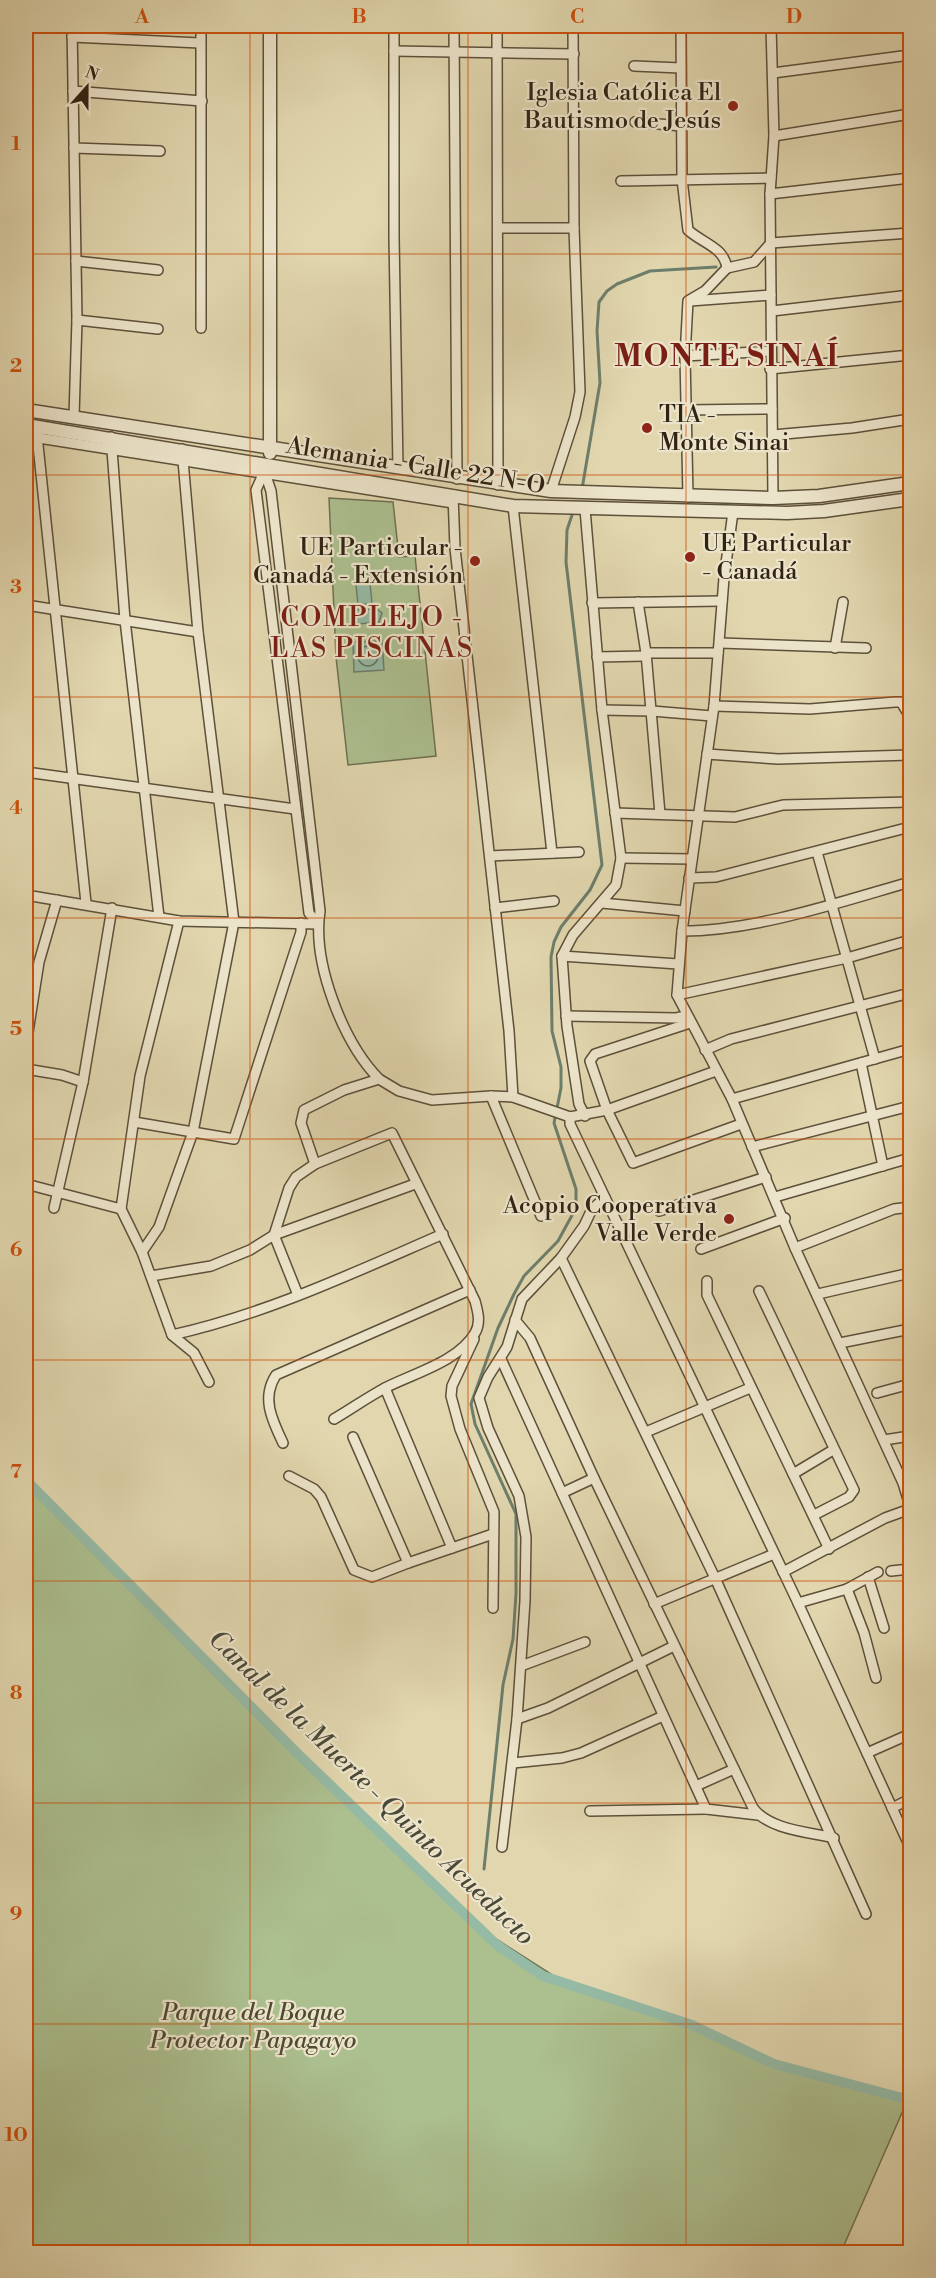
<svg xmlns="http://www.w3.org/2000/svg" width="936" height="2278" viewBox="0 0 936 2278" font-family="'Libre Bodoni',serif">
	<style>
		.green { fill: #acbf8f; stroke: #6e7152; stroke-width: 1.5 }
		.water { fill: #95baa5; stroke: #6d7e6b; stroke-width: 1.5 }
		.lines { fill: none; stroke-linecap: round; stroke-linejoin: round }
		.shore { stroke: #636e5c; stroke-width: 1.5 }
		.stream { stroke: #6d7e6b; stroke-width: 3 }
		.canal { stroke: #95baa5; stroke-width: 10 }
		.minor-casing { stroke: #5d503a; stroke-width: 12 }
		.tertiary-casing { stroke: #5d503a; stroke-width: 15 }
		.minor { stroke: #ece4ca; stroke-width: 9 }
		.tertiary { stroke: #ece4ca; stroke-width: 12 }
		.grid { fill: none; stroke: #cd510d; stroke-width: 1.5; stroke-opacity: 0.55 }
		.poi-dot { fill: #8f2418; stroke: #ece4ca; stroke-width: 2 }
		.labels { text-anchor: middle; stroke-width: 4.5; stroke-linejoin: round; paint-order: stroke }
		.poi-label { font-size: 24px; fill: #312314; stroke: #ece4ca; text-anchor: end }
		.street-label { font-size: 24px; fill: #312314; stroke: #ece4ca }
		.park-label { font-size: 24px; font-style: italic; fill: #504a33; stroke: #ece4ca }
		.water-label { font-size: 26px; font-style: italic; fill: #4a4938; stroke: #ece4ca }
		.quarter-label { font-size: 27px; letter-spacing: 1.5px; fill: #7a1f14; stroke: #ece4ca }
		.district-label { font-size: 30px; font-weight: bold; letter-spacing: 1.5px; fill: #7a1f14; stroke: #ece4ca }
		.neatline { fill: none; stroke: #cd510d; stroke-width: 2 }
		.grid-label { font-size: 20px; text-anchor: middle; font-weight: bold; fill: #cd510d }
	</style>
	<rect width="100%" height="100%" fill="#e1d6ae"/>
	<filter id="stains"><feTurbulence type="fractalNoise" baseFrequency=".00333" numOctaves="4"/><feColorMatrix values="0 0 0 0 .2 0 0 0 0 .09 0 0 0 0 .02 0 0 0 .5 -.17"/></filter>
	<radialGradient id="worn" r=".72"><stop offset=".6" stop-color="#630" stop-opacity="0"/><stop offset="1" stop-color="#630" stop-opacity=".3"/></radialGradient>
	<g class="green">
		<path d="M329 498 393 502 399 557 415 556 436 756 348 765 336 657Z"/>
		<path d="M26 1482 312 1768 479 1928 568 1985 685 2023 791 2068 908 2099 841 2252H26Z"/>
	</g>
	<g class="water">
		<path d="M369 574 372 603 358 605 355 575Z"/>
		<path d="M377 609 382 613 379 622 358 624 354 620 356 610Z"/>
		<path d="M382 641 384 670 354 672 353 642Z"/>
	</g>
	<g class="lines">
		<circle class="shore" cx="368" cy="656" r="10"/>
		<g class="stream">
			<path d="M582 489 600 383 597 331 599 302 607 291 617 284 650 271 716 267"/>
			<path d="M484 1869 503 1685 513 1639 516 1594V1514L475 1424 471 1404 498 1328 514 1294 524 1276 558 1241 576 1208V1189L554 1123 561 1088V1067L552 1031 551 957 554 942 561 927 590 890 602 865 566 562 567 530 573 512"/>
		</g>
		<path class="canal" d="M26 1480 298 1754 497 1945 543 1976 692 2025 774 2064 910 2100"/>
		<defs>
			<g id="minor">
				<path d="M72 26 77 320 74 416"/>
				<path d="M201 26V328"/>
				<path d="M394 26V237L398 468"/>
				<path d="M454 26 457 479"/>
				<path d="M497 26 498 485"/>
				<path d="M681 26 682 179 688 230C702 243 724 247 727 268L705 291 688 301 685 356 688 497"/>
				<path d="M771 26 774 136 770 194 773 498"/>
				<path d="M72 37 200 43"/>
				<path d="M394 51 574 54"/>
				<path d="M634 66 681 68"/>
				<path d="M773 73 910 55"/>
				<path d="M73 91 202 101"/>
				<path d="M635 122 682 126"/>
				<path d="M774 136 910 114"/>
				<path d="M74 148 160 151"/>
				<path d="M621 181 771 178"/>
				<path d="M770 194 910 178"/>
				<path d="M500 228H574"/>
				<path d="M76 261 158 270"/>
				<path d="M727 268 754 262 771 243 910 233"/>
				<path d="M690 301 771 295"/>
				<path d="M772 311 910 295"/>
				<path d="M77 320 158 329"/>
				<path d="M685 356 771 351"/>
				<path d="M770 369 910 355"/>
				<path d="M687 410 772 409"/>
				<path d="M36 426 86 903"/>
				<path d="M773 435 852 428 910 419"/>
				<path d="M26 436 453 503"/>
				<path d="M111 437 125 620 159 917"/>
				<path d="M265 470 256 490 309 913 318 924"/>
				<path d="M265 473 271 491 320 911C312 963 343 1042 379 1079"/>
				<path d="M551 491 575 417 580 392 574 228 573 26"/>
				<path d="M453 495 455 548 509 1031 513 1097"/>
				<path d="M513 506 552 853"/>
				<path d="M733 512 724 578 714 706 682 931 677 995 732 1099 795 1248 903 1483 910 1506"/>
				<path d="M638 602 646 653"/>
				<path d="M592 603 722 601"/>
				<path d="M26 605 198 632"/>
				<path d="M720 643 866 648"/>
				<path d="M835 648 843 602"/>
				<path d="M597 657 646 656"/>
				<path d="M714 706 810 709 895 702H901L910 717"/>
				<path d="M602 710 652 711 712 716"/>
				<path d="M707 754 778 759 910 755"/>
				<path d="M26 772 295 809"/>
				<path d="M615 813 735 817 783 805 910 802"/>
				<path d="M660 814 646 653H718"/>
				<path d="M817 852 875 1059"/>
				<path d="M490 856 579 852"/>
				<path d="M621 858 692 859"/>
				<path d="M689 878 716 877 910 827"/>
				<path d="M26 895 179 921 318 924"/>
				<path d="M602 903 685 911"/>
				<path d="M495 908 554 901"/>
				<path d="M179 921 140 1076 121 1209 142 1252 172 1335 194 1353 209 1382"/>
				<path d="M682 931C755 931 840 902 910 882"/>
				<path d="M562 956 678 964"/>
				<path d="M677 995 847 958 910 940"/>
				<path d="M566 1016 676 1018 686 1016"/>
				<path d="M690 1023 595 1054 590 1061 607 1110 633 1163 741 1124"/>
				<path d="M26 1045 39 962 57 900"/>
				<path d="M705 1050 731 1039 910 993"/>
				<path d="M861 1063 883 1166"/>
				<path d="M26 1069 62 1075 83 1082"/>
				<path d="M491 1096 541 1216"/>
				<path d="M732 1099 910 1049"/>
				<path d="M585 1116 579 1104 567 1026 562 956 573 935 616 885 621 858 602 710 585 509"/>
				<path d="M570 1117V1124L798 1603 910 1847"/>
				<path d="M134 1122 234 1139 301 932V923"/>
				<path d="M752 1147 910 1106"/>
				<path d="M315 1164 301 1123 304 1110 344 1090 379 1079 399 1091 432 1100 491 1096 513 1097 570 1117 607 1110 716 1071"/>
				<path d="M26 1184 121 1209"/>
				<path d="M775 1197 910 1158"/>
				<path d="M54 1208 83 1082 112 908"/>
				<path d="M659 1211 766 1177"/>
				<path d="M795 1248 894 1209 910 1207"/>
				<path d="M701 1249 785 1218"/>
				<path d="M142 1252 159 1227 193 1132 234 922 198 632 182 449"/>
				<path d="M561 1258 715 1578 866 1914"/>
				<path d="M151 1276 211 1266 250 1250 274 1235 415 1184"/>
				<path d="M707 1281V1295L829 1549"/>
				<path d="M759 1291 854 1490 849 1497 814 1515"/>
				<path d="M818 1294 910 1273"/>
				<path d="M298 1295 274 1235 289 1188 296 1177 315 1164 392 1133 475 1301C478 1312 481 1323 475 1333 458 1362 414 1373 385 1388 368 1397 351 1409 334 1419"/>
				<path d="M515 1320 530 1338 594 1478 753 1808C769 1830 809 1832 834 1838"/>
				<path d="M172 1335C267 1314 355 1272 443 1234"/>
				<path d="M474 1339 452 1386 451 1396 460 1429 494 1512 493 1608"/>
				<path d="M840 1343 910 1329"/>
				<path d="M501 1359 706 1809 758 1815"/>
				<path d="M877 1393 910 1384"/>
				<path d="M646 1432 750 1388"/>
				<path d="M353 1437 408 1563 452 1548 385 1388"/>
				<path d="M884 1440 910 1436"/>
				<path d="M283 1443C272 1420 261 1398 276 1375L470 1290"/>
				<path d="M793 1474 833 1450"/>
				<path d="M289 1476 314 1489 321 1497 354 1570 372 1577 408 1563"/>
				<path d="M562 1493 594 1478"/>
				<path d="M452 1548 493 1534"/>
				<path d="M891 1571 910 1569"/>
				<path d="M783 1572 885 1518 910 1509"/>
				<path d="M868 1577 884 1628"/>
				<path d="M847 1589 864 1633 876 1678"/>
				<path d="M798 1603 847 1589 878 1572"/>
				<path d="M654 1604 774 1554"/>
				<path d="M521 1666 585 1642"/>
				<path d="M517 1719 548 1708 674 1646"/>
				<path d="M867 1753 910 1734"/>
				<path d="M513 1763 562 1758 581 1753 663 1716"/>
				<path d="M696 1786 734 1769"/>
				<path d="M892 1808 910 1799"/>
				<path d="M590 1811 706 1809"/>
				<path d="M502 1847 517 1719 525 1601 526 1537 519 1496 488 1428 479 1398 488 1377 507 1347 522 1299 561 1258 584 1226 592 1209 605 1198"/>
			</g>
			<g id="tertiary">
				<path d="M270 26V453"/>
				<path d="M26 410 551 491 773 498 819 496 910 483"/>
				<path d="M26 425 513 506 787 513 824 511 910 499"/>
			</g>
		</defs>
		<use href="#minor" class="minor-casing"/>
		<use href="#tertiary" class="tertiary-casing"/>
		<use href="#minor" class="minor"/>
		<use href="#tertiary" class="tertiary"/>
	</g>
	<path class="grid" d="M250 26V2252M468 26V2252M686 26V2252M26 254H910M26 475H910M26 697H910M26 918H910M26 1139H910M26 1360H910M26 1581H910M26 1803H910M26 2024H910"/>
	<g class="poi-dot">
		<circle cx="733" cy="106" r="6"/>
		<circle cx="647" cy="428" r="6"/>
		<circle cx="690" cy="557" r="6"/>
		<circle cx="475" cy="561" r="6"/>
		<circle cx="729" cy="1219" r="6"/>
	</g>
	<g class="labels">
		<g class="poi-label">
			<text x="721" y="100">Iglesia Católica El<tspan x="721" dy="28">Bautismo de Jesús</tspan></text>
			<text x="659" y="422" text-anchor="start">TIA -<tspan x="659" dy="28">Monte Sinai</tspan></text>
			<text x="702" y="551" text-anchor="start">UE Particular<tspan x="702" dy="28">- Canadá</tspan></text>
			<text x="463" y="555">UE Particular -<tspan x="463" dy="28">Canadá - Extensión</tspan></text>
			<text x="717" y="1213">Acopio Cooperativa<tspan x="717" dy="28">Valle Verde</tspan></text>
		</g>
		<g class="street-label">
			<text transform="translate(416 465) rotate(9)" y="8">Alemania - Calle 22 N-O</text>
		</g>
		<g class="park-label">
			<text x="253" y="2020">Parque del Boque<tspan x="253" dy="28">Protector Papagayo</tspan></text>
		</g>
		<g class="water-label">
			<text transform="translate(372 1787) rotate(44)" y="9">Canal de la Muerte - Quinto Acueducto</text>
		</g>
		<g class="quarter-label">
			<text x="372" y="626">COMPLEJO -<tspan x="372" dy="31">LAS PISCINAS</tspan></text>
		</g>
		<g class="district-label">
			<text x="727" y="366">MONTE SINAÍ</text>
		</g>
	</g>
	<rect width="936" height="2278" fill="none" stroke="#e1d6ae" stroke-width="66"/>
	<g transform="translate(87 87) rotate(21)" stroke="#ece4ca" stroke-width="4.5" paint-order="stroke">
	<path d="M0-4.5L10 22L0 15L-10 22Z" fill="#312314"/>
	<text y="-9" font-size="16" font-weight="bold" text-anchor="middle" fill="#312314">N</text>
	</g>
	<rect x="33" y="33" width="870" height="2212" class="neatline"/>
	<g class="grid-label">
		<text x="142" y="23">A</text>
		<text x="359" y="23">B</text>
		<text x="577" y="23">C</text>
		<text x="794" y="23">D</text>
		<text x="16" y="150">1</text>
		<text x="16" y="372">2</text>
		<text x="16" y="593">3</text>
		<text x="16" y="814">4</text>
		<text x="16" y="1035">5</text>
		<text x="16" y="1256">6</text>
		<text x="16" y="1478">7</text>
		<text x="16" y="1699">8</text>
		<text x="16" y="1920">9</text>
		<text x="16" y="2141">10</text>
	</g>
	<rect width="100%" height="100%" filter="url(#stains)"/>
	<rect width="100%" height="100%" fill="url(#worn)"/>
</svg>
